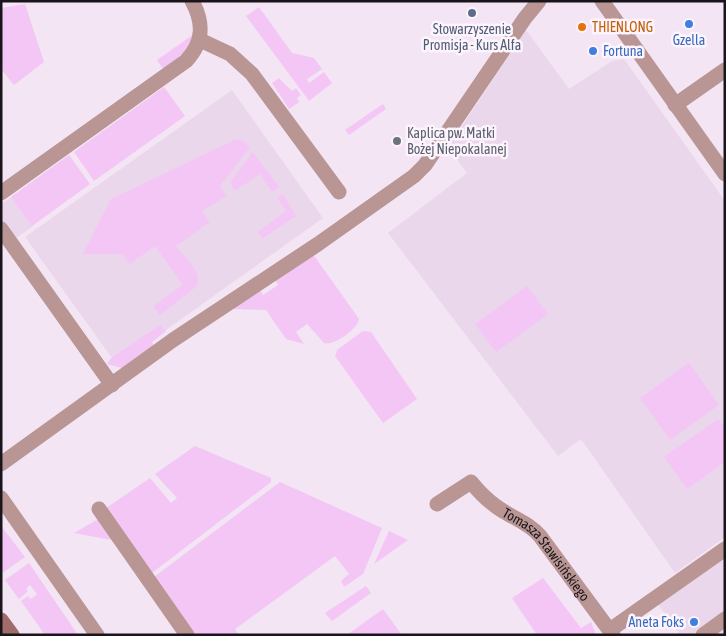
<svg xmlns="http://www.w3.org/2000/svg" width="726" height="636" viewBox="0 0 726 636" font-family="'Asap Condensed',sans-serif">
	<style>
		.built { fill: #ebd7ec }
		.green { fill: #f3c6f6 }
		.lines { fill: none; stroke-linecap: round; stroke-linejoin: round }
		.street { stroke: #b99593; stroke-width: 15 }
		.secondary { stroke: #9f6c6a; stroke-width: 15 }
		.service-dot { fill: #5c6f8a; stroke: #fdf4fd; stroke-width: 2 }
		.shop-dot { fill: #3f7fe0; stroke: #fdf4fd; stroke-width: 2 }
		.food-dot { fill: #e8710a; stroke: #fdf4fd; stroke-width: 2 }
		.worship-dot { fill: #6b7280; stroke: #fdf4fd; stroke-width: 2 }
		.labels { text-anchor: middle; stroke-width: 5; stroke-linejoin: round; paint-order: stroke }
		.food-label { font-size: 14px; fill: #c56008; stroke: #fdf4fd; text-anchor: start }
		.service-label { font-size: 14px; fill: #4e5e75; stroke: #fdf4fd }
		.shop-label { font-size: 14px; fill: #366cbe; stroke: #fdf4fd }
		.worship-label { font-size: 14px; fill: #5b616d; stroke: #fdf4fd; text-anchor: start }
		.street-label { font-size: 14px; fill: #1a151a; stroke: #fdf4fd }
	</style>
	<rect width="100%" height="100%" fill="#f3e5f4"/>
	<g class="built">
		<path d="M526 30 569 89 612 61 624 59 725 201V537L675 573 581 439 558 456 388 233 467 173 448 147Z"/>
		<path d="M232 90 323 218 117 365 25 237Z"/>
		<path d="M12 197 33 226 15 239 1 219V204Z"/>
		<path d="M725 555V635H680L657 603Z"/>
	</g>
	<g class="green">
		<path d="M25 4 44 62 14 85 1 69V8Z"/>
		<path d="M259 7 292 53 314 58 322 69 307 79 309 83 324 72 332 83 309 101 246 16Z"/>
		<path d="M194 34 188 50 163 69 157 60Z"/>
		<path d="M279 78 292 91 296 88 301 95 297 98 299 102 289 109 272 83Z"/>
		<path d="M164 87 185 116 94 181 74 152Z"/>
		<path d="M383 104 386 109 349 135 345 130Z"/>
		<path d="M234 140 243 141 250 147 220 186 227 196 202 211 210 222 176 246C184 257 203 272 197 286L160 315 153 306 183 285 155 246 130 264 122 254H83L111 199Z"/>
		<path d="M253 152 279 187 272 192 260 174 235 191 230 182Z"/>
		<path d="M69 155 90 184 32 226 11 197Z"/>
		<path d="M283 194 296 216 263 238 258 232 286 211 277 198Z"/>
		<path d="M313 254 359 319C358 329 334 346 324 343L307 324 296 332 304 344 286 339 266 310 231 309 260 289 263 295 278 285 275 279Z"/>
		<path d="M527 286 548 314 496 352 475 324Z"/>
		<path d="M160 325 166 331 152 342 154 346 122 368 107 364 111 358Z"/>
		<path d="M363 331 371 332 417 399 383 423 335 356 337 350Z"/>
		<path d="M689 363 719 405 670 440 640 398Z"/>
		<path d="M718 419 725 428V462L687 489 664 457Z"/>
		<path d="M195 446 271 478V482L152 573 106 508 150 478 171 503 177 498 155 474Z"/>
		<path d="M280 482 382 528 363 574 344 587 341 581 349 574 335 556 235 629 239 635H191L154 577Z"/>
		<path d="M100 518 117 541 74 533Z"/>
		<path d="M1 526 25 557 1 574Z"/>
		<path d="M389 531 408 540 374 564Z"/>
		<path d="M29 563 78 635H45L21 601 28 596 31 599 37 594 30 585 26 589 28 591 19 599 5 580Z"/>
		<path d="M543 578 581 628 591 622 596 635H537L512 598Z"/>
		<path d="M366 586 371 593 332 621 325 613Z"/>
		<path d="M383 609 402 635H347Z"/>
	</g>
	<g class="lines">
		<g class="street">
			<path d="M602 1 725 174"/>
			<path d="M200 40 230 54 252 74 339 192"/>
			<path d="M675 105 725 70"/>
			<path d="M1 193 186 61C204 42 204 23 192 1"/>
			<path d="M1 229 112 385"/>
			<path d="M1 464 173 340 318 244 414 176 425 165 525 18 539 1"/>
			<path d="M1 498 97 635"/>
			<path id="s1" d="M437 504 471 482C479 492 487 500 497 507 512 518 528 522 540 536L613 635"/>
			<path d="M99 509 187 635"/>
			<path d="M610 630 725 549"/>
			<path d="M703 635 725 619"/>
		</g>
		<path class="secondary" d="M1 620 12 635"/>
	</g>
	<circle class="service-dot" cx="472" cy="13" r="5"/>
	<g class="shop-dot">
		<circle cx="689" cy="24" r="5"/>
		<circle cx="593" cy="51" r="5"/>
		<circle cx="694" cy="622" r="5"/>
	</g>
	<circle class="food-dot" cx="582" cy="27" r="5"/>
	<circle class="worship-dot" cx="397" cy="141" r="5"/>
	<g class="labels">
		<g class="food-label">
			<text x="592" y="32">THIENLONG</text>
		</g>
		<g class="service-label">
			<text x="472" y="34">Stowarzyszenie<tspan x="472" dy="16">Promisja - Kurs Alfa</tspan></text>
		</g>
		<g class="shop-label">
			<text x="689" y="45">Gzella</text>
			<text x="603" y="56" text-anchor="start">Fortuna</text>
			<text x="684" y="627" text-anchor="end">Aneta Foks</text>
		</g>
		<g class="worship-label">
			<text x="407" y="138">Kaplica pw. Matki<tspan x="407" dy="16">Bożej Niepokalanej</tspan></text>
		</g>
		<g class="street-label">
			<text dy="5" stroke="none"><textPath href="#s1" startOffset="146">Tomasza Stawisińskiego</textPath></text>
		</g>
	</g>
	<rect width="726" height="636" fill="none" stroke="#1a151a" stroke-width="5"/>
</svg>
